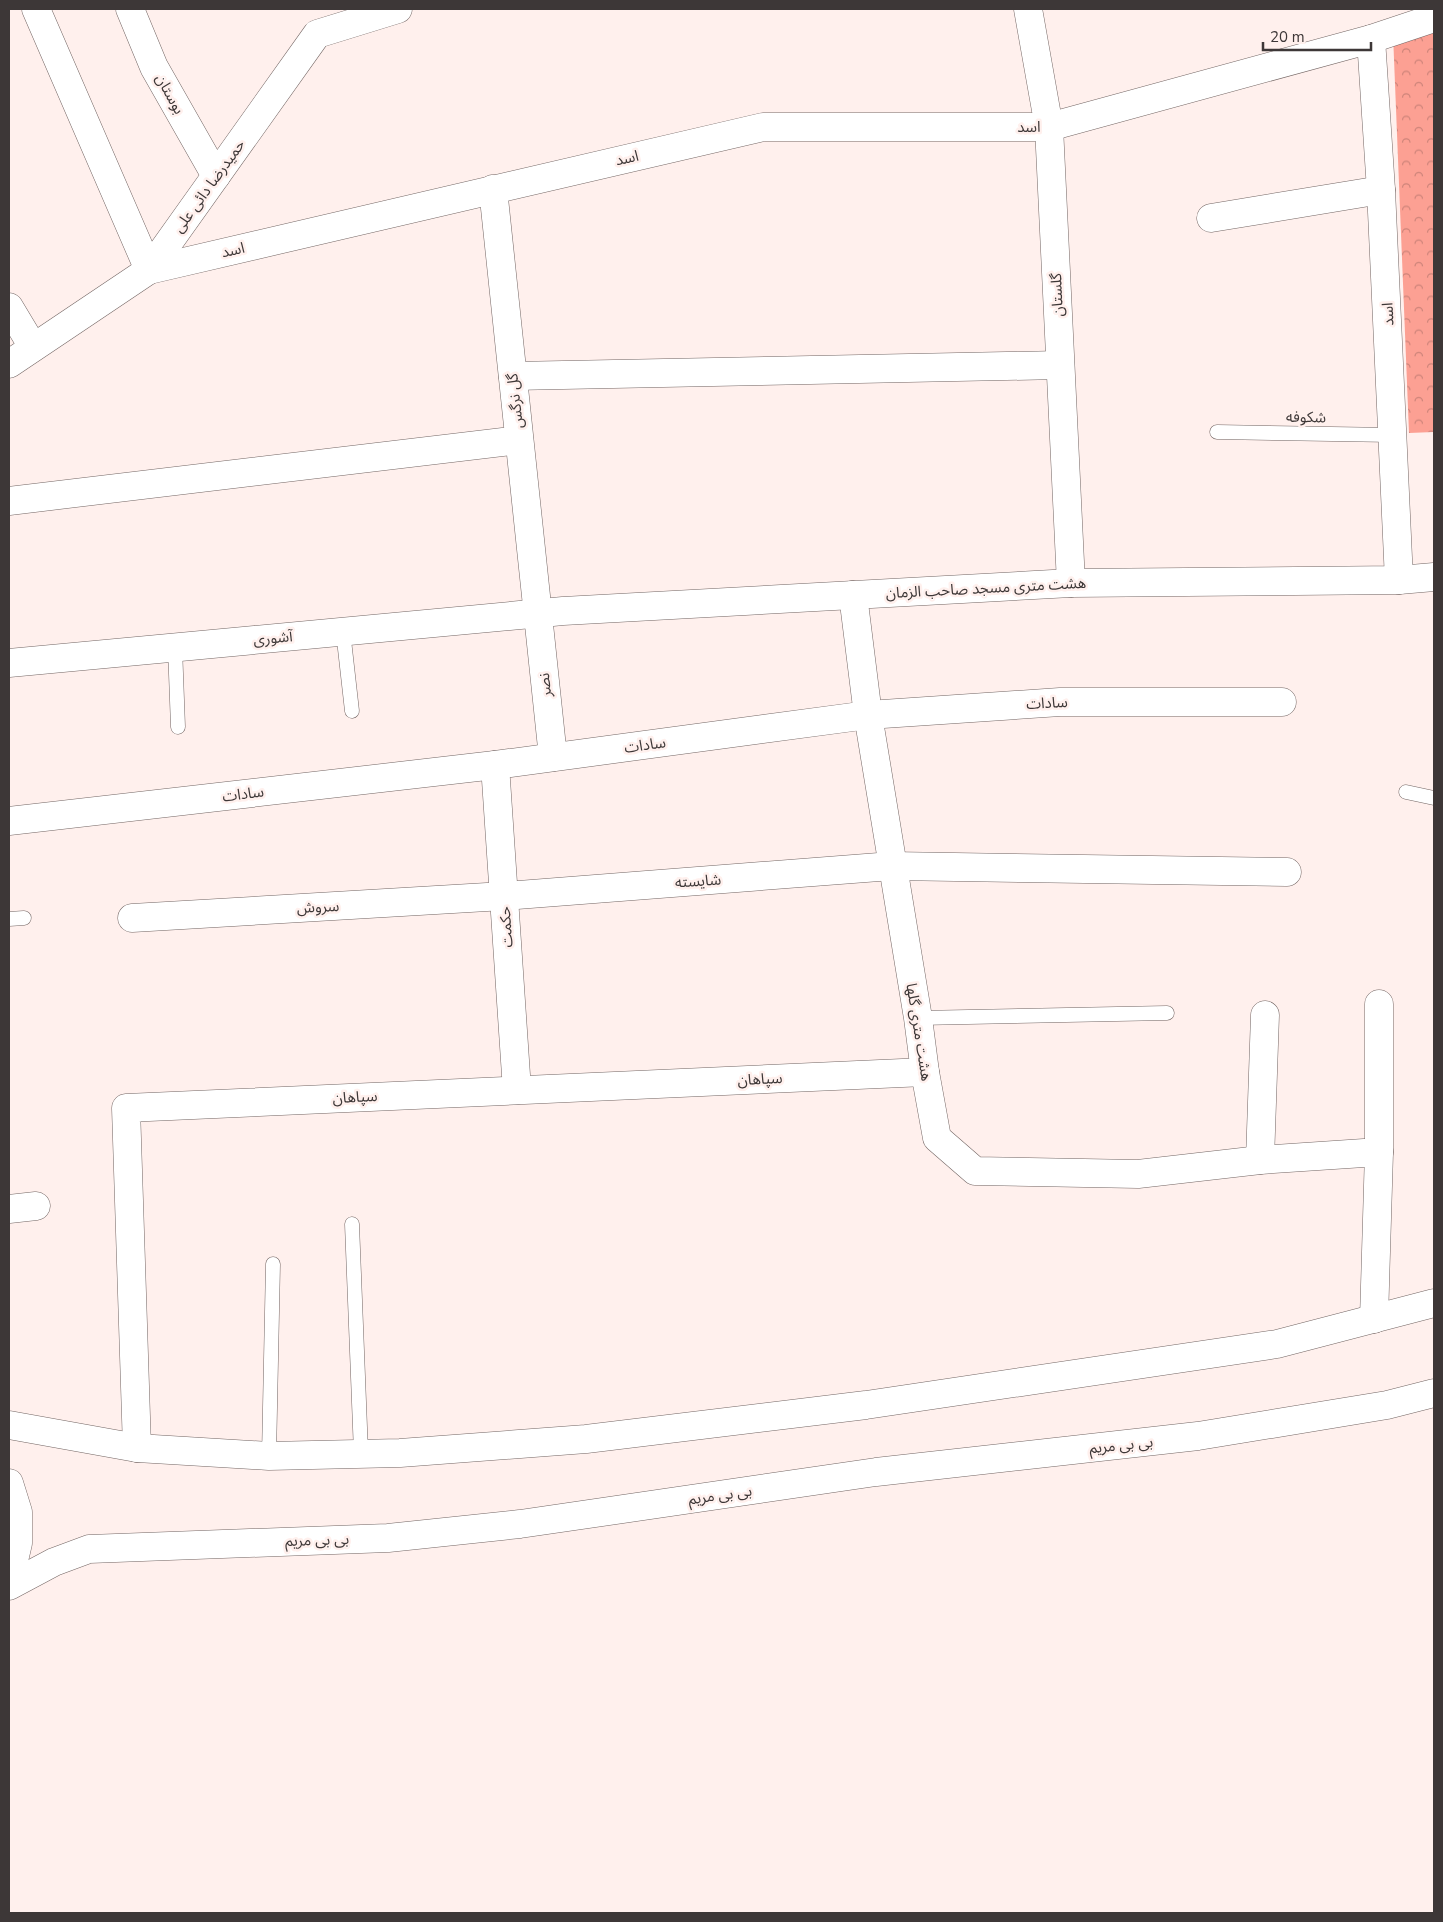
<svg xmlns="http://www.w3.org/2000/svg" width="1443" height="1922" viewBox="0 0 1443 1922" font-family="'Nunito Sans','Noto Sans Arabic',sans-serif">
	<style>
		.forest { fill: url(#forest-crowns) }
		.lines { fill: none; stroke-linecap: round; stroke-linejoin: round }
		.service-casing { stroke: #736664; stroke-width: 15 }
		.minor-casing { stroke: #736664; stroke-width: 29 }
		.tertiary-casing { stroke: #736664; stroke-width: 29 }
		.service { stroke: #fff; stroke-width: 14 }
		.minor { stroke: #fff; stroke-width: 28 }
		.tertiary { stroke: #fff; stroke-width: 28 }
		.labels { text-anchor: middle; stroke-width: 5; stroke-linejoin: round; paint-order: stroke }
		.street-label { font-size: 15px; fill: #3d3737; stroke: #fff0ed }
	</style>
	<defs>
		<pattern id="forest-crowns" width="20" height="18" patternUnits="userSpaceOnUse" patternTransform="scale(1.25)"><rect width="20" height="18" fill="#fca093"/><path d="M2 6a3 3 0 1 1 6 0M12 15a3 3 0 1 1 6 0" fill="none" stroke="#cd8379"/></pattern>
	</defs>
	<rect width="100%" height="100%" fill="#fff0ed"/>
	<path class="forest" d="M1434 25V432L1409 433 1393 34Z"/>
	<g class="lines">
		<defs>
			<g id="service">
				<path d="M1217 432 1393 435"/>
				<path d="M343 631 352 711"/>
				<path d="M175 647 178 727"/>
				<path d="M1406 792 1434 798"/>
				<path d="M9 919 24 918"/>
				<path d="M918 1018 1167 1013"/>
				<path d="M352 1224 361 1453"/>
				<path d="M269 1456 273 1264"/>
			</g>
			<g id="minor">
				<path d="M36 9 149 270 763 127H1049L1371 39 1381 190 1399 580"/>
				<path d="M130 9 154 67 216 176"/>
				<path d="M1028 9 1049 127 1071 583"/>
				<path d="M1371 39 1434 18"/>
				<path d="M493 189 553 757"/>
				<path d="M1211 218 1381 190"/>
				<path d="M9 307 33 347"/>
				<path d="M9 364 149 270 317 34 398 9"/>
				<path d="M513 376 1060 365"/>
				<path d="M9 501 519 440"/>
				<path d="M853 595 868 715 918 1018 925 1072 937 1138 975 1171 1138 1174 1260 1160 1379 1152V1004"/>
				<path d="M9 663 563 611 1071 583 1399 580 1434 577"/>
				<path d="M495 765 517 1090"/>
				<path d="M9 821 495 765 868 715 1060 702H1282"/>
				<path d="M132 918 504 896 892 866 1287 872"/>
				<path d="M1260 1160 1265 1015"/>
				<path d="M9 1209 36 1206"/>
				<path d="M1374 1319 1379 1152"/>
				<path d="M137 1448 126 1108 925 1072"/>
			</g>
			<g id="tertiary">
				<path d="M9 1425 137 1448 269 1456 400 1453 586 1439 866 1405 1277 1344 1434 1303"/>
				<path d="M9 1483 18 1512V1543L9 1582"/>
				<path d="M9 1586 54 1562 89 1549 388 1538 520 1524 876 1472 1198 1436 1387 1405 1434 1393"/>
			</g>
		</defs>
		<use href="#service" class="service-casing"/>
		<use href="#minor" class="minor-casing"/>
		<use href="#tertiary" class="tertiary-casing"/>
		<use href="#service" class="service"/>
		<use href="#minor" class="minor"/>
		<use href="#tertiary" class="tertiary"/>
	</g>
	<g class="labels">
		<g class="street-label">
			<text transform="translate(170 94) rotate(61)" y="5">بوستان</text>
			<text x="1029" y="132">اسد</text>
			<text transform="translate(627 158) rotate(-13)" y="5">اسد</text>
			<text transform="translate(209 186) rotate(-54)" y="5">حمیدرضا دائی علی</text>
			<text transform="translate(233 250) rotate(-13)" y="5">اسد</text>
			<text transform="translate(1057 295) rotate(-93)" y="5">گلستان</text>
			<text transform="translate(1388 314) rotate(-93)" y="5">اسد</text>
			<text transform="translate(515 401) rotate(-96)" y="5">گل نرگس</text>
			<text transform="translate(1306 417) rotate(1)" y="5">شکوفه</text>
			<text transform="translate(986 588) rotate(-3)" y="5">هشت متری مسجد صاحب الزمان</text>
			<text transform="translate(273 638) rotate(-5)" y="5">آشوری</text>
			<text transform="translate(545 685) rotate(-96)" y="5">نصر</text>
			<text transform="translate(1047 703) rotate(-3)" y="5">سادات</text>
			<text transform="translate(645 745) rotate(-8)" y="5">سادات</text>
			<text transform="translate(243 794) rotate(-7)" y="5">سادات</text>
			<text transform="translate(698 881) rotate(-4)" y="5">شایسته</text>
			<text transform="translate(318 907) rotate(-3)" y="5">سروش</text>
			<text transform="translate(506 927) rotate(-94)" y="5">حکمت</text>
			<text transform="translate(919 1032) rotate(81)" y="5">هشت متری گلها</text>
			<text transform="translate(760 1079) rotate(-3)" y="5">سپاهان</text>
			<text transform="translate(355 1097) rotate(-3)" y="5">سپاهان</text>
			<text transform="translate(1121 1445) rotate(-6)" y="5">بی بی مریم</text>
			<text transform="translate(720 1495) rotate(-8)" y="5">بی بی مریم</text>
			<text transform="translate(317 1540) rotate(-2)" y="5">بی بی مریم</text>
		</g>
	</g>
	<rect width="1443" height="1922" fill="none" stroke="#3d3737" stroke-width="20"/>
	<path d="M1263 42v8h108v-8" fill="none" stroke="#3d3737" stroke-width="2.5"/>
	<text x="1270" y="42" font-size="15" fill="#3d3737" stroke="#fff0ed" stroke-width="4" paint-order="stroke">20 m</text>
</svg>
